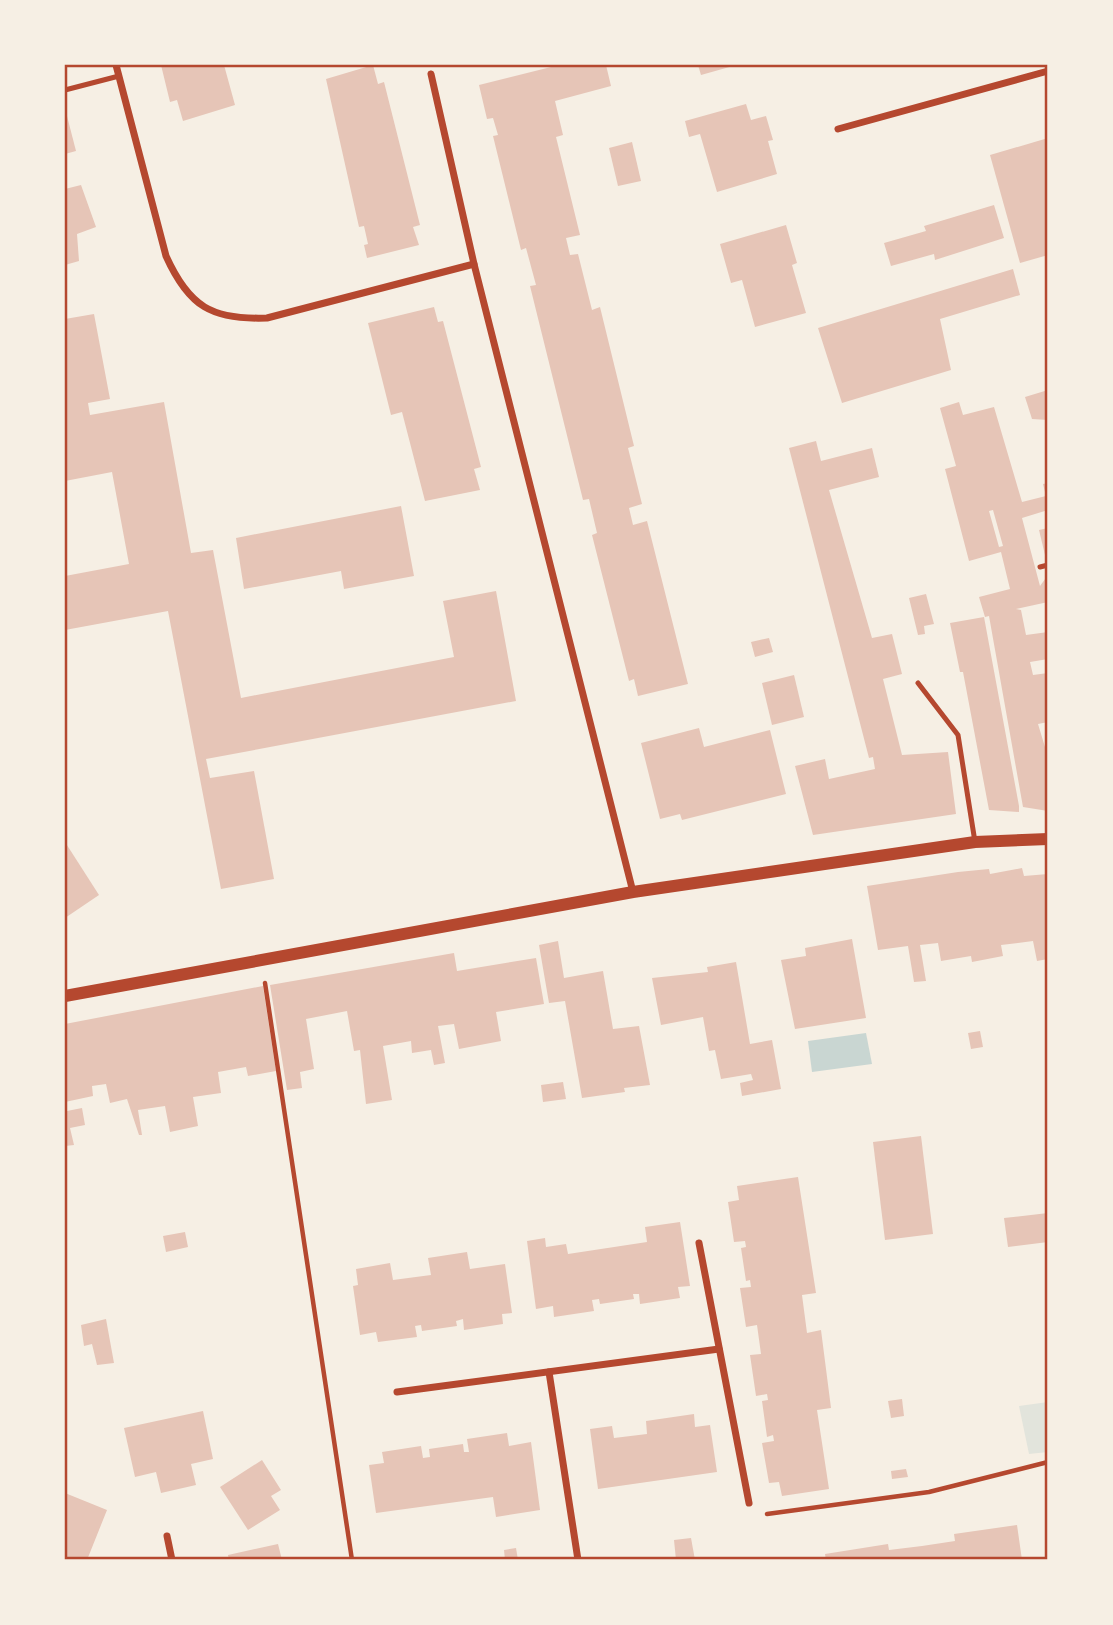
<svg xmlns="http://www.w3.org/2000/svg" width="1113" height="1625" viewBox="0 0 1113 1625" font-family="'Roboto Condensed',sans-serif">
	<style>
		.green { fill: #e2e4dc }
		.water { fill: #c9d6d2 }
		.building { fill: #e6c5b7; fill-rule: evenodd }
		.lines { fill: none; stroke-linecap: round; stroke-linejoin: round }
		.path { stroke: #b5482f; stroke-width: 4.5 }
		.service { stroke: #b5482f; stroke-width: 5 }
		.minor { stroke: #b5482f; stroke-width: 7 }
		.tertiary { stroke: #b5482f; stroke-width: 12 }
		.neatline { fill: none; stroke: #b5482f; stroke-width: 2.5 }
	</style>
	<rect width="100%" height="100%" fill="#f6efe4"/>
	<path class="green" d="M1048 1402V1452L1029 1454 1019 1406Z"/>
	<path class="water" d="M866 1033 872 1064 812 1072 808 1041Z"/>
	<g class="building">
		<path d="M161 65H224L235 105 183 121 177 100 170 102Z"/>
		<path d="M373 65 378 84 384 82 420 225 413 227 419 245 367 258 364 245 368 244 364 226 359 227 326 79Z"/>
		<path d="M559 65H606L611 86 555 101 563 135 556 137 580 235 566 238 570 255 578 254 592 310 600 307 634 446 628 448 642 504 629 508 633 525 647 521 688 684 638 696 634 679 629 681 592 535 597 533 589 499 583 500 530 286 536 285 526 248 521 250 493 136 498 135 493 118 487 119 479 85Z"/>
		<path d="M698 65H733V66L701 75Z"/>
		<path d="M746 104 751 120 766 116 773 140 768 141 777 174 717 192 700 134 689 137 685 121Z"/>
		<path d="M67 116 76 151 65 154V117Z"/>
		<path d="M1048 138V255L1020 263 990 155Z"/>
		<path d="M632 142 641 181 618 186 609 148Z"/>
		<path d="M81 185 96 227 77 234 79 261 65 265V189Z"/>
		<path d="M994 205 1004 238 935 260 934 254 891 266 884 243 926 231 924 226Z"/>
		<path d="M786 225 797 263 792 265 806 313 755 327 742 280 731 283 720 244Z"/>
		<path d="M1013 269 1020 295 940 319 951 370 842 403 818 328Z"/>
		<path d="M434 307 438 322 443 321 481 467 474 469 480 490 425 501 402 412 391 415 368 323Z"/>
		<path d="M94 314 110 399 88 403 90 415 164 402 191 553 213 550 241 698 454 657 443 601 496 591 516 701 206 759 210 778 254 771 274 879 221 889 168 611 65 630V576L129 564 112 472 65 481V319Z"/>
		<path d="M1048 390V420L1032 419 1025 397Z"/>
		<path d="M959 402 963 415 994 407 1022 502 1046 496 1043 484 1048 483V510L1022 518 1040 586 1048 575V602L1016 609 1021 610 1026 635 1048 632V659L1030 662 1033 675 1048 673V722L1038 724 1048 757V811L1023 807 989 616 985 617 979 597 1010 589 1001 552 969 561 945 469 956 466 940 408ZM993 510 1003 546 999 547 989 511Z"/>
		<path d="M816 441 821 461 872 448 879 477 829 490 872 638 892 634 902 674 883 679 902 755 948 752 956 814 813 835 795 766 825 759 829 779 875 769 873 757 869 758 789 448Z"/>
		<path d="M401 506 414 576 344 589 341 571 244 589 236 538Z"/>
		<path d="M1048 528V555H1045L1039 530Z"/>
		<path d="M926 594 934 624 924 626 925 634 918 635 909 598Z"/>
		<path d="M984 617 1019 806V812L989 810 963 672H960L950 623Z"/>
		<path d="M769 638 773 652 755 657 751 642Z"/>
		<path d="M794 675 804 717 772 725 762 683Z"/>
		<path d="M699 728 704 747 770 730 786 794 682 820 680 814 660 819 641 743Z"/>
		<path d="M65 842 99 895 65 918Z"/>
		<path d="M1022 868 1024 876 1048 874V959L1037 961 1033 941 1001 945 1003 956 972 962 971 956 941 961 938 943 920 945 926 981 914 982 908 946 878 950 867 886 958 872 989 869 990 874Z"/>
		<path d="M852 939 866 1018 795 1029 781 960 806 956 805 948Z"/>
		<path d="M558 941 564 978 603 971 613 1029 639 1026 650 1085 624 1088 625 1092 582 1098 565 1001 549 1003 539 945Z"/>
		<path d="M454 953 457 971 536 958 544 1004 496 1012 501 1041 459 1049 454 1024 438 1026 445 1063 434 1065 431 1050 412 1053 411 1041 383 1046 392 1100 366 1104 360 1050 354 1051 347 1011 306 1019 314 1069 300 1072 302 1088 287 1090 270 985Z"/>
		<path d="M736 962 750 1044 772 1040 781 1089 742 1096 740 1083 753 1080 751 1074 721 1079 715 1050 709 1051 703 1017 661 1025 652 978 708 972 707 967Z"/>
		<path d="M263 986 276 1071 248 1076 246 1067 218 1072 221 1093 193 1097 198 1126 170 1132 165 1106 138 1110 142 1135H139L127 1099 110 1103 106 1084 92 1086 93 1096 65 1102V1024Z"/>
		<path d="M980 1031 983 1047 971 1049 968 1033Z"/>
		<path d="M563 1082 566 1099 543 1102 541 1085Z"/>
		<path d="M66 1103 67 1111 82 1108 85 1125 70 1128 74 1145 65 1146Z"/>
		<path d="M921 1136 933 1234 885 1240 873 1142Z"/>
		<path d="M798 1177 816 1293 802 1295 807 1333 821 1330 831 1408 817 1410 829 1489 782 1496 779 1482 769 1483 762 1443 774 1441 773 1435 767 1437 762 1401 768 1400 767 1394 756 1396 750 1355 761 1354 757 1325 746 1327 740 1288 751 1287 750 1280 746 1281 741 1248 746 1247 745 1241 734 1242 728 1202 739 1200 737 1186Z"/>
		<path d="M1048 1213V1242L1008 1247 1004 1218Z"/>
		<path d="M680 1222 690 1286 678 1287 680 1298 640 1304 639 1294H633L634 1299 600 1304 599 1299 592 1300 594 1311 554 1317 553 1306 536 1309 527 1241 545 1238 546 1247 566 1244 568 1254 647 1242 645 1227Z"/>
		<path d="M185 1232 188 1247 166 1252 163 1236Z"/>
		<path d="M467 1252 470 1269 505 1264 512 1313 502 1314 503 1324 464 1330 463 1319 456 1321 457 1326 422 1331 421 1325 415 1326 417 1337 378 1342 376 1332 360 1335 353 1286 358 1285 356 1269 390 1263 393 1280 431 1275 428 1258Z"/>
		<path d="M106 1319 114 1363 97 1365 92 1344 84 1346 81 1325Z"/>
		<path d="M902 1399 904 1416 891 1418 888 1401Z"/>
		<path d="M203 1411 213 1459 191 1464 196 1485 161 1493 156 1472 135 1477 124 1428Z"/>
		<path d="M694 1414 695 1427 710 1425 717 1472 598 1489 590 1429 612 1426 614 1438 647 1434 646 1421Z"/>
		<path d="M507 1433 509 1446 531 1442 540 1510 496 1517 493 1497 376 1513 369 1465 384 1463 382 1452 421 1446 423 1458 430 1457 429 1449 463 1444 464 1452H469L467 1439Z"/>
		<path d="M262 1460 281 1490 271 1496 280 1510 248 1530 220 1487Z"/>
		<path d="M906 1469 908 1477 892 1479 891 1471Z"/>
		<path d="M65 1493 107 1510 87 1560H65Z"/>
		<path d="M1017 1525 1022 1560H826L825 1554 888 1544 889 1550 922 1546 955 1541 954 1534Z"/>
		<path d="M691 1538 695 1560H676L674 1540Z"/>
		<path d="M278 1544 282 1560H229L228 1555Z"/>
		<path d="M516 1548 518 1560H505L504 1550Z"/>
	</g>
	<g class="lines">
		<g class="path">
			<path d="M265 983 352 1560"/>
			<path d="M767 1514 929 1492 1048 1462"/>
		</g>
		<g class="service">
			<path d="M65 90 119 76"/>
			<path d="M1040 567 1048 565"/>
			<path d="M918 683 958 735 975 842"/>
		</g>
		<g class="minor">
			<path d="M116 65 166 256C189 307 212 320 267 318L474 264"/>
			<path d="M431 74 474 264 633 892"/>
			<path d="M838 129 1048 71"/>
			<path d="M699 1243 749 1503"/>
			<path d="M549 1372 578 1560"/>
			<path d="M397 1392 719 1349"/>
			<path d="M167 1536 172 1560"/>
		</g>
		<path class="tertiary" d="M65 996 633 892 975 842 1048 839"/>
	</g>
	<rect width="1113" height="1625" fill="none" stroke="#f6efe4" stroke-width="133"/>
	<rect x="66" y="66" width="980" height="1492" class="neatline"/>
</svg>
